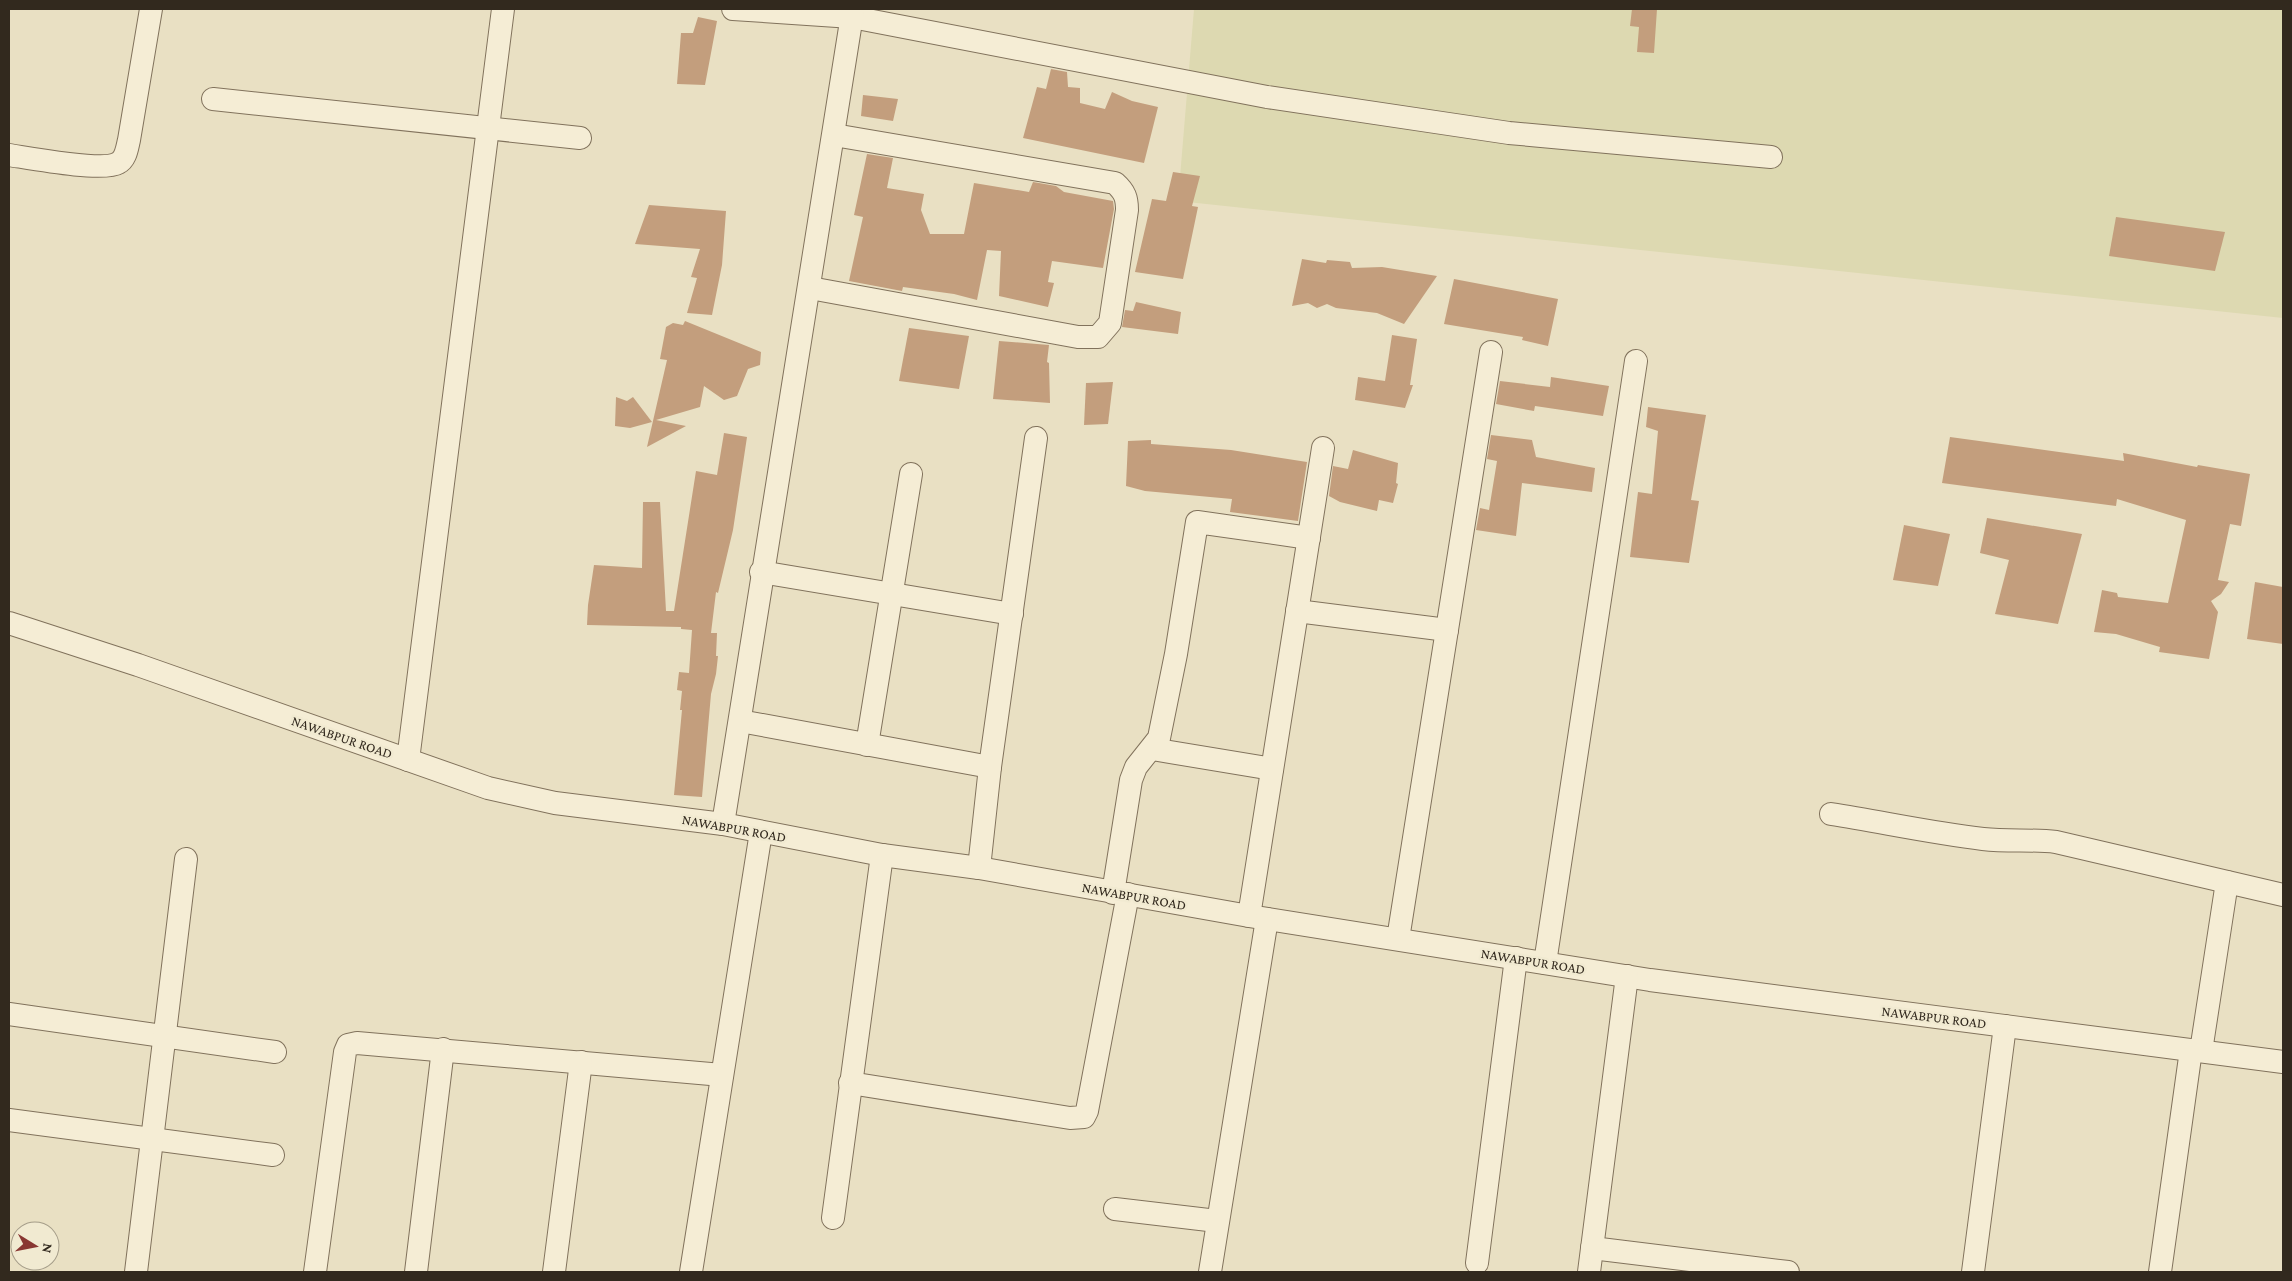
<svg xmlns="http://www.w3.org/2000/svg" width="2292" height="1281" viewBox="0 0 2292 1281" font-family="'Crimson Pro',serif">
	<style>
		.farmland { fill: #ddd9b1 }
		.building { fill: #c39e7d }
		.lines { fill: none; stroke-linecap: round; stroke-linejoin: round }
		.minor-casing { stroke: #81725c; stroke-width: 24 }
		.minor { stroke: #f5edd5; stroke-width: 22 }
		.labels { text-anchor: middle; stroke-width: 5; stroke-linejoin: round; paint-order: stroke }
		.street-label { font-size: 14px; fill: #32291e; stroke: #f1ead1 }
	</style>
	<rect width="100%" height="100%" fill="#e9e0c3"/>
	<path class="farmland" d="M1194 9H2283V318L1178 201Z"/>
	<g class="building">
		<path d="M1632 9H1657L1654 53 1637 52 1639 27 1630 26Z"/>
		<path d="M698 17 717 21 705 85 677 84 681 33H693Z"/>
		<path d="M1051 69 1067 72 1068 87 1080 88V103L1105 109 1112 92 1132 101 1158 107 1144 163 1023 138 1037 87 1046 89Z"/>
		<path d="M863 95 898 99 893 121 861 116Z"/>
		<path d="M867 154 893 158 887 188 924 194 921 210 930 234H964L974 183 1029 192 1033 182 1056 186 1064 192 1113 201 1114 209 1103 268 1052 261 1048 282 1054 283 1048 307 999 296 1001 251 987 250 977 300 954 294 903 287 902 291 849 281 863 217 854 215Z"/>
		<path d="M1173 172 1200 176 1192 206 1198 207 1183 279 1135 272 1152 199 1166 201Z"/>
		<path d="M649 205 726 211 722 265 712 315 687 313 697 278 691 277 700 249 635 244Z"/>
		<path d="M2116 217 2225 232 2215 271 2109 256Z"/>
		<path d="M1302 259 1326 263 1327 260 1350 262 1352 268 1382 267 1437 276 1404 324 1377 313 1336 308 1327 304 1317 308 1308 303 1292 306Z"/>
		<path d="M1454 279 1558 299 1548 346 1522 340 1523 337 1444 324Z"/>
		<path d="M1136 302 1181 312 1178 334 1122 327 1125 310 1133 311Z"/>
		<path d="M685 321 761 352 760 365 748 369 737 396 724 400 704 386 700 407 656 420 686 426 647 447 667 360 660 359 666 327 673 323 683 325Z"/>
		<path d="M909 328 969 336 959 389 899 381Z"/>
		<path d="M1392 335 1417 339 1410 385H1413L1405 408 1355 400 1358 377 1385 381Z"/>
		<path d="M999 341 1049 345 1047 362 1049 363 1050 403 993 399Z"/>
		<path d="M1551 377 1609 386 1603 416 1535 406 1534 411 1496 404 1500 381 1550 387Z"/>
		<path d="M1113 382 1108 424 1084 425 1086 383Z"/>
		<path d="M616 397 627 401 633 397 652 422 630 428 615 426Z"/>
		<path d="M1648 407 1706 415 1691 500 1699 501 1689 563 1630 557 1638 492 1652 494 1658 431 1646 427Z"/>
		<path d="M724 433 747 437 733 530 718 593 716 592 711 633H717L716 656H718L716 674 711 694 702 797 674 795 682 710H680L682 691 677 690 679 672 689 673 692 630 681 629V627L587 625 588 605 594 565 642 568 643 502H660L666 611H674L696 471 717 475Z"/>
		<path d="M1491 435 1532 440 1536 457 1595 468 1592 492 1522 483 1516 536 1476 530 1480 508 1489 510 1497 461 1487 459Z"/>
		<path d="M1950 437 2124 461 2123 453 2197 467 2198 465 2250 474 2241 526 2230 524 2218 580 2229 582 2221 594 2211 601 2218 612 2209 659 2159 652 2160 647 2116 634 2094 632 2102 590 2117 593 2118 597 2168 603 2186 520 2117 499 2116 506 1942 483Z"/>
		<path d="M1151 440V444L1231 450 1307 462 1298 521 1230 512 1232 499 1145 491 1126 486 1128 441Z"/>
		<path d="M1353 450 1398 463 1396 483 1398 484 1393 503 1379 500 1377 511 1340 502 1329 496 1333 466 1348 469Z"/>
		<path d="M1987 518 2082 534 2058 624 1995 614 2009 560 1980 553Z"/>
		<path d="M1904 525 1950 534 1938 586 1893 580Z"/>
		<path d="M2255 582 2283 587V644L2247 639Z"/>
	</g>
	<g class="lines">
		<defs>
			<g id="minor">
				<path d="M733 9 852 17 1267 97 1509 133 1771 157"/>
				<path d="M213 99 580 138"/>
				<path d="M9 155C29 158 103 172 118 163 126 159 127 148 129 140L151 9"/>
				<path d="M810 288 1078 337H1098L1110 323 1127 210C1127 198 1125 192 1115 183L834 135"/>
				<path d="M761 572 1012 614"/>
				<path d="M1297 611 1447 630"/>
				<path d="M9 623 138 665 488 788 555 803 723 824 882 855 979 868 1249 916 1650 980 2283 1062"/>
				<path d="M740 721 990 767"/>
				<path d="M867 745 911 474"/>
				<path d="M1152 749 1272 769"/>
				<path d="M408 760 503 9"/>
				<path d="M1831 814C1882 822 1932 833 1983 839 2008 842 2032 839 2056 842L2283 895"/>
				<path d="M723 824 853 9"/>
				<path d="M979 868 990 767 1036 438"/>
				<path d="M1113 893 1131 780 1136 767 1159 738 1176 654 1197 522 1309 538"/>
				<path d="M1249 916 1323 448"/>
				<path d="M1398 939 1491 352"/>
				<path d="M1545 963 1636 361"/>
				<path d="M9 1014 275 1052"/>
				<path d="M2201 1051 2227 882"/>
				<path d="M850 1083 1070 1118 1084 1117 1087 1111 1128 894"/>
				<path d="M9 1120 273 1155"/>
				<path d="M1115 1209 1217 1221"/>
				<path d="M833 1218 882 855"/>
				<path d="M1592 1248 1788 1272"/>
				<path d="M1477 1263 1516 958"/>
				<path d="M136 1272 186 859"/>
				<path d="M315 1272 345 1052 348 1045 357 1043 722 1075"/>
				<path d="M416 1272 443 1049"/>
				<path d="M554 1272 581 1062"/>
				<path d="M691 1272 761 832"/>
				<path d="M1210 1272 1267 919"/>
				<path d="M1589 1272 1627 976"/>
				<path d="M1973 1272 2005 1026"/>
				<path d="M2160 1272 2191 1050"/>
			</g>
		</defs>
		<use href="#minor" class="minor-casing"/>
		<use href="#minor" class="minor"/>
	</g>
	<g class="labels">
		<g class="street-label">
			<text transform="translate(342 737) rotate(19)" y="5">NAWABPUR ROAD</text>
			<text transform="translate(734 828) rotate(10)" y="5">NAWABPUR ROAD</text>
			<text transform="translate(1134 896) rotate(10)" y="5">NAWABPUR ROAD</text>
			<text transform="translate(1533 961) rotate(9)" y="5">NAWABPUR ROAD</text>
			<text transform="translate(1934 1017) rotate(7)" y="5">NAWABPUR ROAD</text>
		</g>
	</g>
	<rect width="2292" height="1281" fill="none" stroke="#32291e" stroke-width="20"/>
	<g transform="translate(35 1246) rotate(100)"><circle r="24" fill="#f1ead1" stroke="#a59d89"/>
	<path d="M0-4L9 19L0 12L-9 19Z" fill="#893732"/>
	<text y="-8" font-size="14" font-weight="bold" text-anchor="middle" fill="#32291e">N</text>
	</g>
</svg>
